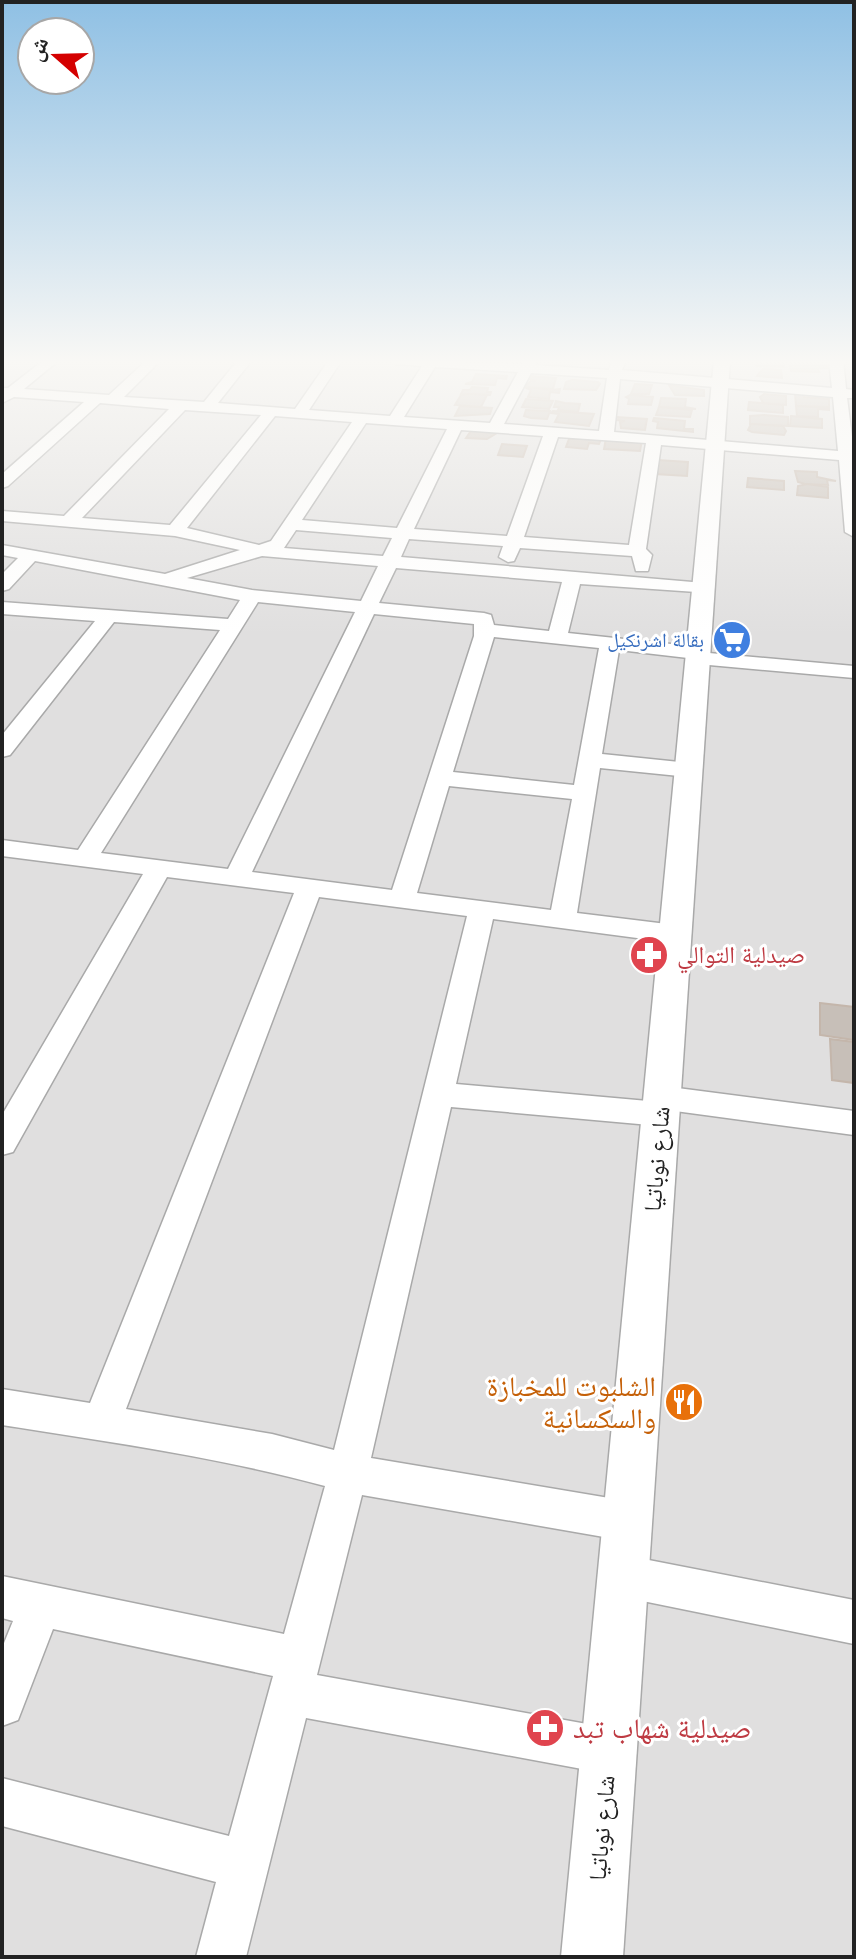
<svg xmlns="http://www.w3.org/2000/svg" width="856" height="1959" viewBox="0 0 856 1959" font-family="Arial,'Noto Naskh Arabic',sans-serif">
	<style>
		.residential { fill: #e0dfdf }
		.building { fill: #c7bfb8; stroke: #c4b6ab; stroke-width: 2 }
		.lines { fill: none; stroke-linecap: round; stroke-linejoin: round }
		.minor-casing { stroke: #a9a9a9; stroke-width: 3 }
		.tertiary-casing { stroke: #a9a9a9; stroke-width: 3 }
		.minor { fill: #fff; fill-rule: evenodd }
		.tertiary { fill: #fff; fill-rule: evenodd }
		.labels { text-anchor: middle; stroke-width: 6; stroke-linejoin: round; paint-order: stroke }
		.far-shop-label { font-size: 20px; fill: #366cbe; stroke: #fff; text-anchor: end }
		.health-label { font-size: 24px; fill: #be3a42; stroke: #fff; text-anchor: start }
		.street-label { font-size: 24px; fill: #222; stroke: #fff }
		.near-food-label { font-size: 28px; fill: #c56008; stroke: #fff; text-anchor: end }
		.near-health-label { font-size: 28px; fill: #be3a42; stroke: #fff; text-anchor: start }
	</style>
	<rect width="100%" height="100%" fill="#f2efe9"/>
	<rect class="residential" x="2" y="360" width="852" height="1597"/>
	<g class="building">
		<path d="M753 360 783 361 784 367 757 366Z"/>
		<path d="M789 363 826 365 827 368H818L819 372 791 371Z"/>
		<path d="M763 369 781 370 782 378 757 376Z"/>
		<path d="M476 374 507 376 506 379 497 378 495 385 465 384 472 382Z"/>
		<path d="M530 376 556 378 553 389 524 387 531 381H536L529 379Z"/>
		<path d="M572 380 598 382 600 384 596 390 564 389 566 382Z"/>
		<path d="M635 384 652 385 649 394H631Z"/>
		<path d="M669 385 704 390V396L675 395Z"/>
		<path d="M472 387 488 388 487 392H491L490 395 461 394 463 390H470Z"/>
		<path d="M524 387 552 390 560 389 559 393 550 392 549 399 528 397 531 390Z"/>
		<path d="M795 393 804 394V397L829 399V407L796 406Z"/>
		<path d="M469 394 487 395 481 407 455 405 461 395Z"/>
		<path d="M764 394 786 396V405L763 403 760 397Z"/>
		<path d="M630 395 653 397 651 405 628 404 629 399 626 397Z"/>
		<path d="M661 398 686 399 685 407 696 409 659 407Z"/>
		<path d="M526 399 553 401 549 409 522 407Z"/>
		<path d="M556 401 565 403 580 404 578 412 558 410 559 407H554Z"/>
		<path d="M749 402 783 405V413L748 410Z"/>
		<path d="M460 406 492 408 490 414 455 416Z"/>
		<path d="M796 406 829 408V410L818 409V417L797 416Z"/>
		<path d="M659 407 692 410 690 417 656 415Z"/>
		<path d="M526 410 550 411 547 419 531 418 524 416Z"/>
		<path d="M553 411 594 414 589 426 555 422 559 414 551 413Z"/>
		<path d="M764 415 788 417V426L750 424V416Z"/>
		<path d="M791 416 822 419V428L790 426Z"/>
		<path d="M616 417 647 419 645 430 621 428 620 422 625 421 615 420Z"/>
		<path d="M654 418 685 421 684 429H693V432L657 428 658 422 653 421Z"/>
		<path d="M751 424 783 426 786 431 784 435 752 432 748 430Z"/>
		<path d="M473 428 493 430 492 432 497 433 487 439 466 438Z"/>
		<path d="M590 438 601 439 599 444 589 443 587 449 566 447 569 439Z"/>
		<path d="M606 438 642 440 640 451 604 449Z"/>
		<path d="M502 444 527 446 523 457 498 455Z"/>
		<path d="M657 460 688 462 687 476 655 474Z"/>
		<path d="M795 471 817 472V477L836 481 827 480 828 485 805 484 798 482Z"/>
		<path d="M748 478 784 481V490L747 487Z"/>
		<path d="M807 484 828 487V498L797 495 798 486Z"/>
		<path d="M820 1003 854 1007V1040L820 1035Z"/>
		<path d="M830 1039 854 1042V1083L832 1080Z"/>
	</g>
	<g class="lines">
		<defs>
			<g id="minor">
				<path d="M44 360H59L24 389 109 395 147 360H161L124 397 204 402 238 360H252L218 403 295 409 329 360H342L309 410 390 416 422 366 396 364 390 360 522 364 524 360H538L535 365 609 370 612 360H626L622 370 832 388 829 360H843L846 389 854 390V398H847L854 452V537L845 532 839 460 661 445 646 549 652 555 648 571H636L632 556 520 548 514 561 508 562 499 557 503 546 409 539 401 557 704 583 713 589 711 593 580 584 568 633 699 647 709 653 854 666V678L698 664 688 658 619 650 602 754 689 763 697 765 701 770 697 775 689 777 600 768 577 913 675 925 685 928 688 934 685 940 675 943 493 919 456 1084 648 1101 651 1090 662 1086 854 1111V1135L675 1111 672 1122 661 1126 451 1107 371 1458 627 1501 641 1507 647 1521 641 1535 627 1541 362 1495 317 1675 609 1728 625 1735 632 1751 625 1767 609 1774 306 1718 246 1957H196L216 1882 2 1826V1778L229 1836 273 1676 53 1629 18 1720 2 1726V1648L13 1621 2 1618V1576L284 1634 325 1486C218 1457 110 1442 2 1425V1389L90 1403 294 893 167 877 13 1152 2 1155V1115L143 874 2 856V840L78 850 220 630 114 622 10 755 2 757V735L95 621 2 614V602L228 619 240 600 35 561 9 589 2 591V574L18 558 2 555V545L165 574 240 550 175 536 2 521V511L64 516 169 409 100 403 8 486 2 488V474L84 402 14 397 2 403V388H8ZM435 367 518 372 490 423 404 417ZM531 373 607 378 599 431 504 424ZM620 379 833 397 838 451 614 432ZM185 410 261 415 170 525 82 518ZM275 416 352 422 271 541 259 545 187 528ZM366 423 447 429 397 528 302 520ZM461 430 543 436 507 536 414 529ZM558 437 646 443 629 545 524 537ZM296 530 392 538 383 556 284 548ZM262 556 378 566 361 601 252 590 187 578ZM396 568 562 582 549 631 494 625 491 615 484 613 379 603ZM258 602 355 612 228 869 101 853ZM374 614 474 624V636L392 890 252 872ZM494 637 599 648 574 785 453 772ZM449 786 572 799 551 910 417 893ZM319 897 467 916 334 1450 272 1434 126 1409Z"/>
				<path d="M623 1555 854 1600V1644L623 1597 608 1591 602 1576 608 1561Z"/>
			</g>
			<path id="tertiary" d="M714 360H730L623 1957H561Z"/>
		</defs>
		<use href="#minor" class="minor-casing"/>
		<use href="#tertiary" class="tertiary-casing"/>
		<use href="#minor" class="minor"/>
		<use href="#tertiary" class="tertiary"/>
	</g>
	<linearGradient id="sky" x2="0" y2="1"><stop stop-color="#8fc0e4"/><stop offset="0.57" stop-color="#f9f8f5"/><stop offset="1" stop-color="#f9f8f5" stop-opacity="0"/></linearGradient>
	<rect width="856" height="635" fill="url(#sky)"/>
	<defs>
		<symbol id="supermarket-disc" viewBox="-11 -11 22 22"><circle r="9.5" fill="#3f7fe0" stroke="#fff"/><path d="M-6-5.5h2.5l.6 2H6L4.5 2H-2.5L-4.4-4H-6ZM-1.5 3.2a1.3 1.3 0 1 0 .1 0ZM3 3.2a1.3 1.3 0 1 0 .1 0Z" fill="#fff"/></symbol>
		<symbol id="pharmacy-disc" viewBox="-11 -11 22 22"><circle r="9.5" fill="#e0444e" stroke="#fff"/><path d="M-2-6h4v4h4v4h-4v4h-4v-4h-4v-4h4Z" fill="#fff"/></symbol>
		<symbol id="restaurant-disc" viewBox="-11 -11 22 22"><circle r="9.5" fill="#e8710a" stroke="#fff"/><path d="M-5-6h1v4h1v-4h1v4h1v-4h1v5L-1.5 .5V6h-2V.5L-5-1ZM5-6V6H3V1.5H1.5Q1.5-4 5-6Z" fill="#fff"/></symbol>
	</defs>
	<g fill-rule="evenodd">
		<use href="#supermarket-disc" x="710" y="618" width="44" height="44"/>
		<use href="#pharmacy-disc" x="627" y="933" width="44" height="44"/>
		<use href="#restaurant-disc" x="662" y="1380" width="44" height="44"/>
		<use href="#pharmacy-disc" x="523" y="1706" width="44" height="44"/>
	</g>
	<g class="labels">
		<g class="far-shop-label">
			<text x="704" y="647">بقالة اشرنكيل</text>
		</g>
		<g class="health-label">
			<text x="677" y="963">صيدلية التوالي</text>
		</g>
		<g class="street-label">
			<text transform="translate(657 1159) rotate(-85)" y="8">شارع نوباتيا</text>
			<text transform="translate(602 1828) rotate(-85)" y="8">شارع نوباتيا</text>
		</g>
		<g class="near-food-label">
			<text x="656" y="1396">الشلبوت للمخبازة<tspan x="656" dy="32">والسكسانية</tspan></text>
		</g>
		<g class="near-health-label">
			<text x="573" y="1738">صيدلية شهاب تبد</text>
		</g>
	</g>
	<rect width="856" height="1959" fill="none" stroke="#222222" stroke-width="8"/>
	<g transform="translate(56 56) rotate(290)"><circle r="38" fill="#ffffff" stroke="#a7a7a7" stroke-width="2"/>
	<path d="M0-6L14 30L0 20L-14 30Z" fill="#d40000"/>
	<text y="-12" font-size="22" font-weight="bold" text-anchor="middle" fill="#222222">ش</text>
	</g>
</svg>
